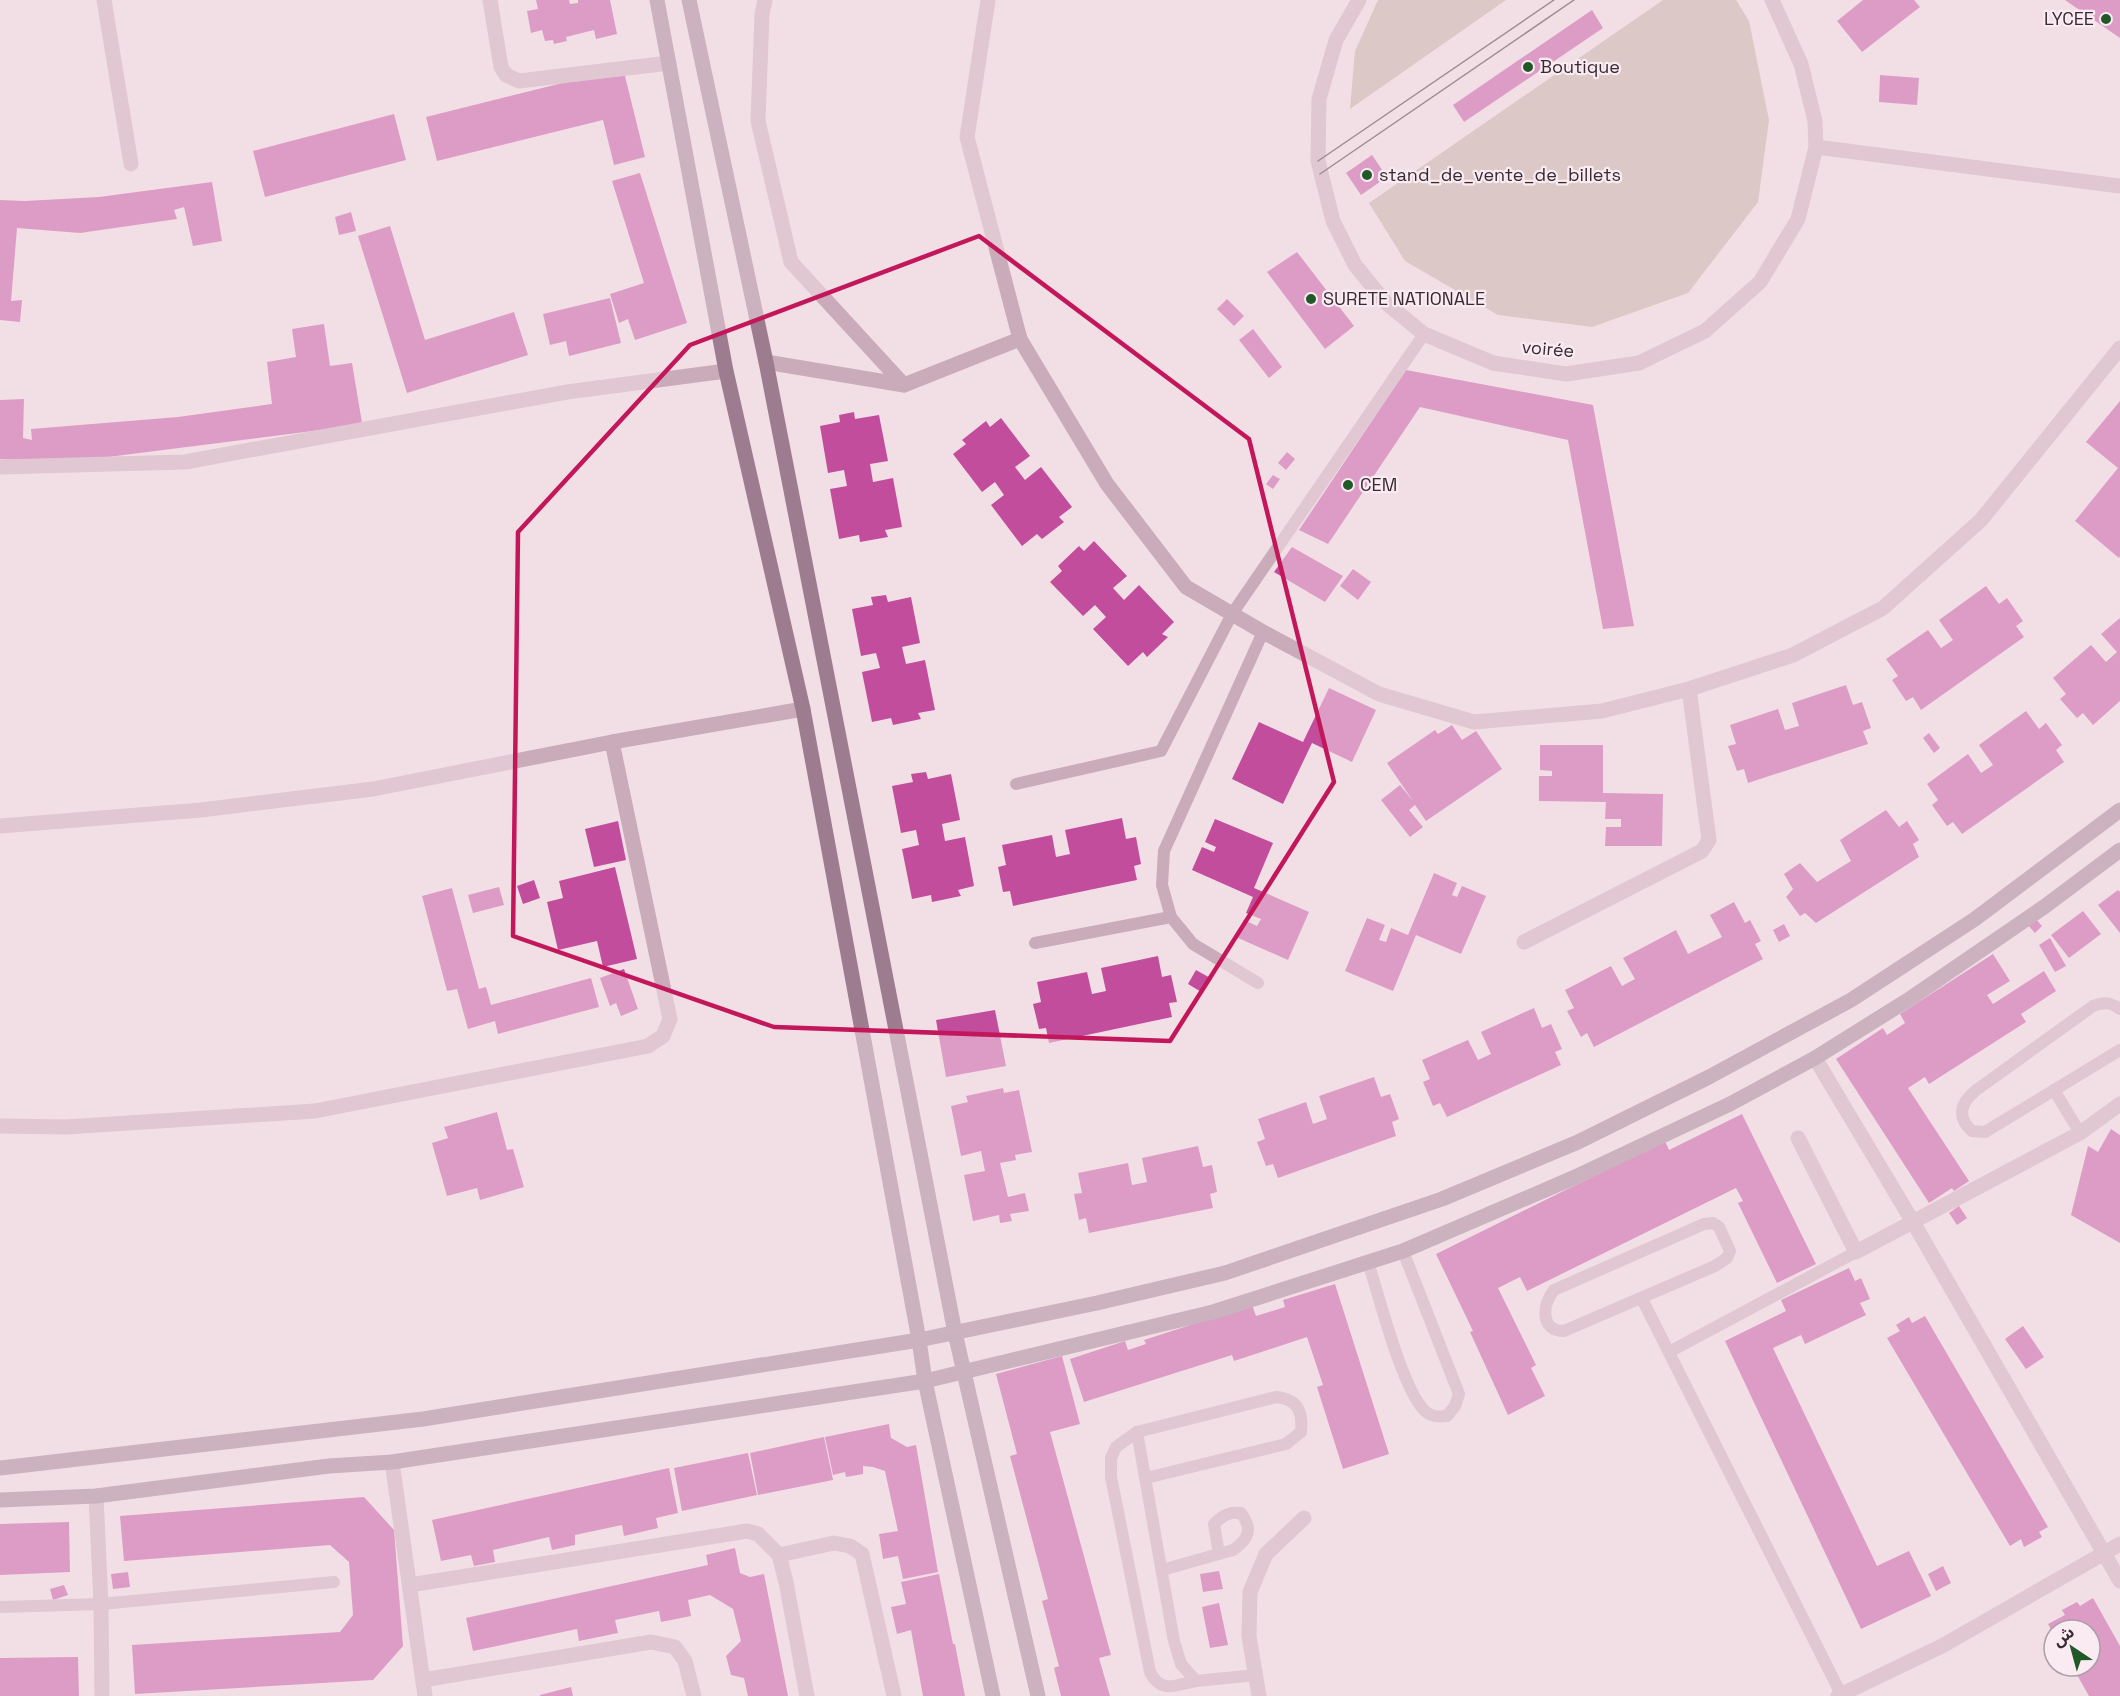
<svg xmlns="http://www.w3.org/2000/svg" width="2120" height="1696" viewBox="0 0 2120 1696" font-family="'Space Grotesk','Noto Sans Arabic',sans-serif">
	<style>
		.green { fill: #c1ad9f }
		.building { fill: #c24d9d }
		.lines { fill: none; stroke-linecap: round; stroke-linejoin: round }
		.lane { stroke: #caabb9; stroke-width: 12 }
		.street { stroke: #caabb9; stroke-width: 15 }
		.secondary { stroke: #9e7c8f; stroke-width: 15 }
		.tram { stroke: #382a32; stroke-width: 1.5 }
		.marked { fill: none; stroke: #c2185b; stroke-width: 4.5; stroke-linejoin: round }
		.poi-dot { fill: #205828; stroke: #f9ebf1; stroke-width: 2 }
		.labels { text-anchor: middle; stroke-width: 4.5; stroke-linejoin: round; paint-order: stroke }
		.poi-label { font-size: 18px; fill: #382a32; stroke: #f9ebf1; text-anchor: start }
		.street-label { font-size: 18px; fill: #382a32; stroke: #f9ebf1 }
	</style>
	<rect width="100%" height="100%" fill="#f2dfe6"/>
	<g class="green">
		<path d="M1378 0H1506L1350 109 1355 51Z"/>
		<path d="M1663 0H1736L1749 21 1769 120 1758 202 1688 293 1592 327 1498 315 1405 261 1369 203Z"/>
	</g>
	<g class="building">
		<path d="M536 0H569L570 4 578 3V0H610L617 34 596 39 594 30 566 37 567 41 554 44 553 40 545 41 542 30 531 33 527 11 538 9Z"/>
		<path d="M1863 0H1914L1920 7 1862 52 1837 21Z"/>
		<path d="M2065 0H2120V38Z"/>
		<path d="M1592 10 1603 28 1464 122 1453 105Z"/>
		<path d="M623 68 645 157 614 165 603 120 437 161 426 117Z"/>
		<path d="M1880 75 1919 78 1917 105 1879 102Z"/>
		<path d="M394 114 406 160 265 197 253 151Z"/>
		<path d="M1372 155 1387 177 1361 195 1346 173Z"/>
		<path d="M640 173 687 323 635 340 628 319 619 323 610 294 644 283 612 181Z"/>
		<path d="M212 182 222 241 193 246 184 207 174 210 177 219 80 233 17 228 11 301 22 300 20 322 0 320V200L25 201 99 197Z"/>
		<path d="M351 212 356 231 339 235 335 217Z"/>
		<path d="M390 226 425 340 514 312 528 355 407 393 358 236Z"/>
		<path d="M1297 252 1354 326 1325 349 1267 272Z"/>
		<path d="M610 298 621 343 569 356 566 341 550 345 543 314Z"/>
		<path d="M1227 299 1244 316 1234 326 1217 309Z"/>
		<path d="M324 324 330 366 352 363 362 423 328 429 100 458 55 461 0 459V400L24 399 23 438 32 440 31 429 178 417 272 404 267 362 296 357 292 329Z"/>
		<path d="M1253 329 1282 367 1269 378 1239 340Z"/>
		<path d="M1406 370 1593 405 1634 626 1603 629 1568 440 1420 407 1328 544 1299 530Z"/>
		<path d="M2120 401V556L2119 558 2075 521 2118 468 2086 442Z"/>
		<path d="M854 412 855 419 879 415 888 461 870 464 873 482 893 478 902 527 885 530 888 537 860 542 859 535 839 539 830 489 847 486 844 470 828 473 820 426 840 422 839 415Z"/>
		<path d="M1001 418 1030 456 1015 467 1025 480 1041 467 1072 507 1059 517 1064 522 1042 539 1037 534 1022 546 991 505 1004 495 995 482 982 492 953 454 966 444 962 440 986 421 990 427Z"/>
		<path d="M1287 452 1295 459 1286 470 1278 463Z"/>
		<path d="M1273 475 1280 479 1273 489 1266 484Z"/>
		<path d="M1094 541 1127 576 1113 588 1124 600 1139 585 1174 622 1162 634 1168 637 1147 657 1143 652 1128 666 1093 629 1106 617 1095 605 1083 616 1050 582 1062 571 1058 566 1079 546 1084 551Z"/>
		<path d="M1292 547 1343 576 1325 602 1274 572Z"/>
		<path d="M1353 569 1371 582 1358 600 1340 586Z"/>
		<path d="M1986 586 1999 604 2007 598 2023 621 2016 626 2024 637 1921 710 1913 697 1906 701 1892 680 1898 676 1886 659 1928 630 1941 648 1953 640 1939 620Z"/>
		<path d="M886 595 888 602 911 597 920 643 902 647 906 664 925 660 935 710 918 713 921 719 893 725 891 718 872 722 862 672 880 668 876 653 861 656 852 609 873 605 871 597Z"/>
		<path d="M2120 618V701L2093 725 2083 713 2077 718 2060 699 2066 694 2053 678 2091 645 2106 662 2117 652 2101 634Z"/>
		<path d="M1846 685 1853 705 1862 702 1871 728 1863 731 1868 744 1748 783 1744 769 1737 771 1728 746 1736 744 1730 725 1778 709 1785 730 1799 726 1792 703Z"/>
		<path d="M1329 688 1376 710 1352 762 1312 743 1283 804 1232 779 1259 722 1303 742Z"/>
		<path d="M2026 711 2039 729 2046 723 2062 745 2056 750 2064 762 1962 834 1953 822 1947 826 1932 805 1938 800 1927 784 1968 754 1981 773 1993 765 1979 745Z"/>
		<path d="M1452 725 1462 740 1476 731 1502 769 1426 821 1415 805 1409 810 1423 827 1410 837 1381 800 1400 785 1413 801 1387 763 1435 730 1438 734Z"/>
		<path d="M1929 733 1940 748 1934 753 1923 738Z"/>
		<path d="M1540 745H1603V793L1663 794 1662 846H1605L1606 827H1621V819H1605L1606 802 1539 801V776H1552V771L1540 770Z"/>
		<path d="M926 772 928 779 951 774 960 820 942 824 945 841 965 837 974 886 958 890 961 896 932 902 931 895 912 899 902 849 919 845 916 830 901 833 892 786 913 782 911 774Z"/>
		<path d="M1886 810 1899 827 1907 821 1919 840 1913 844 1919 857 1816 923 1805 913 1800 916 1786 897 1793 889 1784 874 1800 863 1817 882 1851 861 1840 840Z"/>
		<path d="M1122 818 1126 839 1136 837 1141 864 1134 866 1137 880 1013 906 1010 891 1003 892 998 867 1006 865 1002 845 1052 835 1056 857 1070 854 1065 830Z"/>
		<path d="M1215 819 1273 843 1254 888 1309 912 1288 960 1236 937 1244 920 1257 926 1261 919 1246 913 1253 897 1192 870 1202 847 1214 852 1216 847 1205 842Z"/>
		<path d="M618 821 626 860 594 867 585 829Z"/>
		<path d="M615 867 637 959 603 967 597 941 558 950 547 902 563 898 559 881Z"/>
		<path d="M1434 873 1457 883 1452 895 1457 897 1462 886 1486 896 1461 954 1416 935 1393 991 1345 971 1367 918 1385 925 1379 940 1386 942 1391 928 1408 935Z"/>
		<path d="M534 880 540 898 523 904 517 886Z"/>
		<path d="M499 887 504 905 473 913 468 895Z"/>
		<path d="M452 888 479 989 486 987 491 1005 591 978 599 1007 498 1034 495 1021 468 1029 457 989 447 991 422 896Z"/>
		<path d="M2118 890 2120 892V933L2098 905Z"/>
		<path d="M1734 902 1745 923 1750 920 1761 941 1755 944 1763 959 1594 1047 1587 1033 1581 1037 1567 1011 1574 1008 1565 990 1611 966 1622 986 1635 979 1623 958 1676 930 1688 954 1722 937 1710 915Z"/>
		<path d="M2083 911 2101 934 2069 958 2051 935Z"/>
		<path d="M2035 918 2042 926 2035 933 2027 924Z"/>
		<path d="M1784 924 1790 936 1779 942 1773 930Z"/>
		<path d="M2050 938 2066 966 2055 972 2039 945Z"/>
		<path d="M1993 954 2010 981 1987 995 1993 1004 2044 971 2056 991 2021 1014 2026 1022 1929 1084 1925 1077 1908 1088 1969 1181 1954 1191 1952 1188 1929 1203 1836 1059 1883 1028 1887 1035 1905 1023 1900 1014Z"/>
		<path d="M1158 956 1162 977 1171 975 1177 1002 1169 1003 1172 1017 1049 1043 1046 1028 1039 1029 1033 1004 1041 1002 1037 982 1087 972 1092 994 1106 991 1101 968Z"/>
		<path d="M624 969 638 1009 621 1016 616 1003 610 1006 600 978Z"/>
		<path d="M1196 970 1212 979 1203 993 1188 984Z"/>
		<path d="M1534 1008 1542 1028 1551 1024 1562 1049 1555 1052 1561 1065 1447 1117 1440 1103 1433 1106 1423 1082 1430 1079 1422 1060 1468 1040 1478 1060 1491 1054 1481 1032Z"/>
		<path d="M995 1010 1006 1066 946 1077 936 1020Z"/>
		<path d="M1374 1077 1381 1097 1390 1094 1399 1119 1392 1122 1396 1136 1278 1178 1273 1164 1266 1166 1257 1142 1265 1139 1258 1119 1306 1102 1313 1124 1327 1119 1319 1096Z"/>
		<path d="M1003 1088 1004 1093 1019 1090 1032 1152 1015 1155 1016 1160 1000 1163 1008 1197 1025 1193 1029 1211 1010 1214 1012 1221 1000 1223 999 1215 973 1221 964 1175 985 1171 981 1151 961 1156 951 1106 968 1102 966 1096Z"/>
		<path d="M497 1112 507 1150 513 1149 524 1187 480 1200 477 1188 447 1196 432 1143 448 1138 444 1127Z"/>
		<path d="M1742 1114 1816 1264 1777 1283 1738 1203 1743 1201 1736 1188 1527 1291 1520 1277 1498 1288 1536 1365 1531 1368 1545 1396 1508 1415 1470 1332 1473 1331 1436 1254 1665 1141 1669 1150Z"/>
		<path d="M2111 1129 2120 1135V1243L2071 1215 2088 1146 2098 1152Z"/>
		<path d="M1198 1146 1203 1167 1212 1165 1217 1192 1210 1194 1213 1208 1089 1233 1086 1218 1079 1220 1074 1194 1082 1193 1078 1173 1128 1163 1132 1185 1147 1182 1142 1158Z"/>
		<path d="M1959 1206 1967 1218 1957 1225 1949 1213Z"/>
		<path d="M1849 1268 1855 1281 1861 1278 1870 1299 1860 1303 1866 1315 1805 1344 1801 1335 1773 1348 1877 1566 1909 1551 1931 1596 1861 1629 1725 1341 1786 1311 1781 1300Z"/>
		<path d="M1335 1284 1389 1454 1343 1469 1317 1387 1323 1385 1307 1337 1234 1361 1232 1355 1084 1402 1070 1359 1125 1341 1128 1350 1146 1344 1144 1340 1252 1305 1256 1316 1285 1307 1283 1300Z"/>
		<path d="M1925 1316 2048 1527 2039 1532 2042 1537 2024 1547 2021 1539 2010 1546 1887 1338 1900 1331 1896 1325 1909 1317 1912 1323Z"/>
		<path d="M2023 1326 2044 1357 2026 1369 2005 1339Z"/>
		<path d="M1062 1356 1080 1424 1050 1432 1111 1655 1099 1658 1110 1696H1061L1054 1668 1059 1666 1042 1601 1048 1599 1010 1456 1017 1454 996 1374Z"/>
		<path d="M889 1424 891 1438 907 1447 916 1445 938 1572 903 1579 898 1556 883 1559 879 1534 898 1531 885 1471 873 1467 863 1466V1474L846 1477 845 1472 833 1475 825 1437Z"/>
		<path d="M824 1437 833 1480 758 1495 750 1453Z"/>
		<path d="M748 1453 757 1495 682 1511 674 1468Z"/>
		<path d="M669 1468 678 1513 656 1518 658 1528 624 1536 622 1525 575 1535V1545L552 1550 549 1537 493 1550 495 1562 474 1566 471 1555 441 1561 432 1520Z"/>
		<path d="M364 1497 394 1530 403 1646 373 1680 135 1694 132 1645 340 1632 353 1615 349 1562 330 1545 124 1561 120 1516Z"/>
		<path d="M69 1522 70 1572 0 1575V1524Z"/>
		<path d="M735 1548 740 1573 750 1577 764 1574 788 1696H748L744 1678 731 1675 726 1656 741 1641 733 1609 710 1595 688 1600 691 1616 661 1622 659 1611 615 1620 618 1633 579 1641 577 1629 473 1651 466 1618 708 1565 706 1555Z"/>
		<path d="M1943 1566 1951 1583 1936 1591 1928 1574Z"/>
		<path d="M1219 1571 1223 1589 1203 1592 1200 1574Z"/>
		<path d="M128 1572 130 1587 113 1589 111 1574Z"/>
		<path d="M939 1574 953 1644H955L965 1696H923L911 1630 897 1634 891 1607 906 1604 901 1582Z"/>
		<path d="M64 1585 68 1595 53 1600 50 1589Z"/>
		<path d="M2093 1598 2120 1646V1696H2089L2072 1666H2090V1630H2054V1635L2048 1624 2065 1615 2062 1610 2077 1602 2080 1606Z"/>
		<path d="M1219 1603 1228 1645 1210 1648 1202 1607Z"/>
		<path d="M78 1657 79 1696H0V1658Z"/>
		<path d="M571 1687 573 1696H540V1695Z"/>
	</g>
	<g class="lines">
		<g class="lane">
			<path d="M1016 784 1161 751 1232 614 1424 334"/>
			<path d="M1035 943 1171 917"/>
			<path d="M1258 983 1193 944 1171 917 1162 885 1164 851 1263 632"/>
			<path d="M2120 1009C2110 1002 2105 1002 2093 1006L1975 1091C1961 1103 1956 1117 1972 1131L1985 1132 2120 1050"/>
			<path d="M2054 1090 2080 1133"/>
			<path d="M1713 1223 1719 1227 1730 1251 1727 1258 1715 1266 1564 1331C1540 1331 1542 1305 1554 1290L1704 1224Z"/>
			<path d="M1368 1262C1379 1296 1402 1389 1425 1411 1432 1417 1438 1417 1447 1416L1455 1406 1459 1394 1403 1251"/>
			<path d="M1642 1299 1841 1694"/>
			<path d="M1669 1352 1856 1252"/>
			<path d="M1137 1432 1174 1641 1181 1664 1196 1681 1256 1675"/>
			<path d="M1146 1478 1286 1444 1301 1432C1303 1412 1298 1399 1276 1397L1137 1432 1116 1447 1111 1458V1477L1150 1672C1161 1694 1175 1685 1196 1681"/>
			<path d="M1162 1570 1233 1550C1249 1539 1253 1529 1241 1513 1229 1512 1223 1515 1214 1524L1219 1554"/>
			<path d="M0 1607 101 1604 334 1582"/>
		</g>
		<g class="street">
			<path d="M104 0 131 164"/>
			<path d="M490 0 501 67 506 75 519 81 669 63"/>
			<path d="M765 0 762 14 758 121 791 262 904 385"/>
			<path d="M988 0 967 137 1020 339 1107 484 1186 587 1263 632 1379 694 1474 722 1602 711 1689 689 1793 655 1883 608 1981 520 2120 348"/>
			<path d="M1359 0 1336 40 1319 99 1318 161 1333 221 1355 265 1386 303 1424 334 1493 363 1566 374 1639 363 1705 331 1760 282 1798 219 1816 147 1815 121 1801 64 1772 0"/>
			<path d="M1816 147 2120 186"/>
			<path d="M766 362 904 385 1020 339"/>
			<path d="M0 467 185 462 567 392 726 371"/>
			<path d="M0 826 201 810 373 789 612 742 803 709"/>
			<path d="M1524 942 1702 851 1709 840 1689 689"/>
			<path d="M1815 1058 1913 1222 2120 1581"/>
			<path d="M0 1126 66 1127 315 1111 648 1046 663 1036 670 1019 612 742"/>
			<path d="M1798 1138 1856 1252 2080 1133 2120 1104"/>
			<path d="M392 1462 425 1696"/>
			<path d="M96 1496 101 1604 102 1696"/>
			<path d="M779 1555 834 1543 850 1546 862 1554 894 1696"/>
			<path d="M410 1585 747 1531 758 1534 779 1555 786 1582 807 1696"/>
			<path d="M423 1680 651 1642 675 1647 685 1661 694 1696"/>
			<path d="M1259 1696 1249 1636 1250 1592 1266 1554 1304 1518"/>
			<path d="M1838 1696 1942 1646 2120 1544"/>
		</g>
		<g class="secondary">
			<path d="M657 0 726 371 803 709 919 1340 925 1381 993 1696"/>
			<path d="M689 0 766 362 955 1333 1038 1696"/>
			<path d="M0 1468 423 1419 919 1340 1097 1303 1225 1273 1442 1199 1578 1142 1709 1077 1851 1000 1975 919 2120 810"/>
			<path d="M0 1500 96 1496 329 1466 392 1462 925 1381 1213 1312 1403 1251 1573 1178 1730 1104 1815 1058 1911 998 2044 907 2120 850"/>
		</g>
		<g class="tram">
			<path d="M1318 161 1554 0"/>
			<path d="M1320 174 1574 0"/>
		</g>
	</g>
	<path d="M0 0H2120V1696H0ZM979 236 1249 439 1334 782 1170 1041 774 1027 513 936 518 532 690 345Z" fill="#f2dfe6" fill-opacity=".55" fill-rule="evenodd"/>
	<path class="marked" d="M979 236 1249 439 1334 782 1170 1041 774 1027 513 936 518 532 690 345Z"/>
	<g class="poi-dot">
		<circle cx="2106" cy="19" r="6"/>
		<circle cx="1528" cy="67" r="6"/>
		<circle cx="1367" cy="175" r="6"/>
		<circle cx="1311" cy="299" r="6"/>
		<circle cx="1348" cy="485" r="6"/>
	</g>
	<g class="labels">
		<g class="poi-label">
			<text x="2094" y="25" text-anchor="end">LYCEE</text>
			<text x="1540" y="73">Boutique</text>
			<text x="1379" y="181">stand_de_vente_de_billets</text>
			<text x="1323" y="305">SURETE NATIONALE</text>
			<text x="1360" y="491">CEM</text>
		</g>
		<g class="street-label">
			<text transform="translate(1548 349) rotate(5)" y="6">voirée</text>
		</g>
	</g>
	<g transform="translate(2072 1648) rotate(324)"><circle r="28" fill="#f9ebf1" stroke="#ac9ea5" stroke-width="1.5"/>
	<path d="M0-4.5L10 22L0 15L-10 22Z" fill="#205828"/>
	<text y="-9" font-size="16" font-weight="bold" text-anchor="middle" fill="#382a32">ش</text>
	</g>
</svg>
